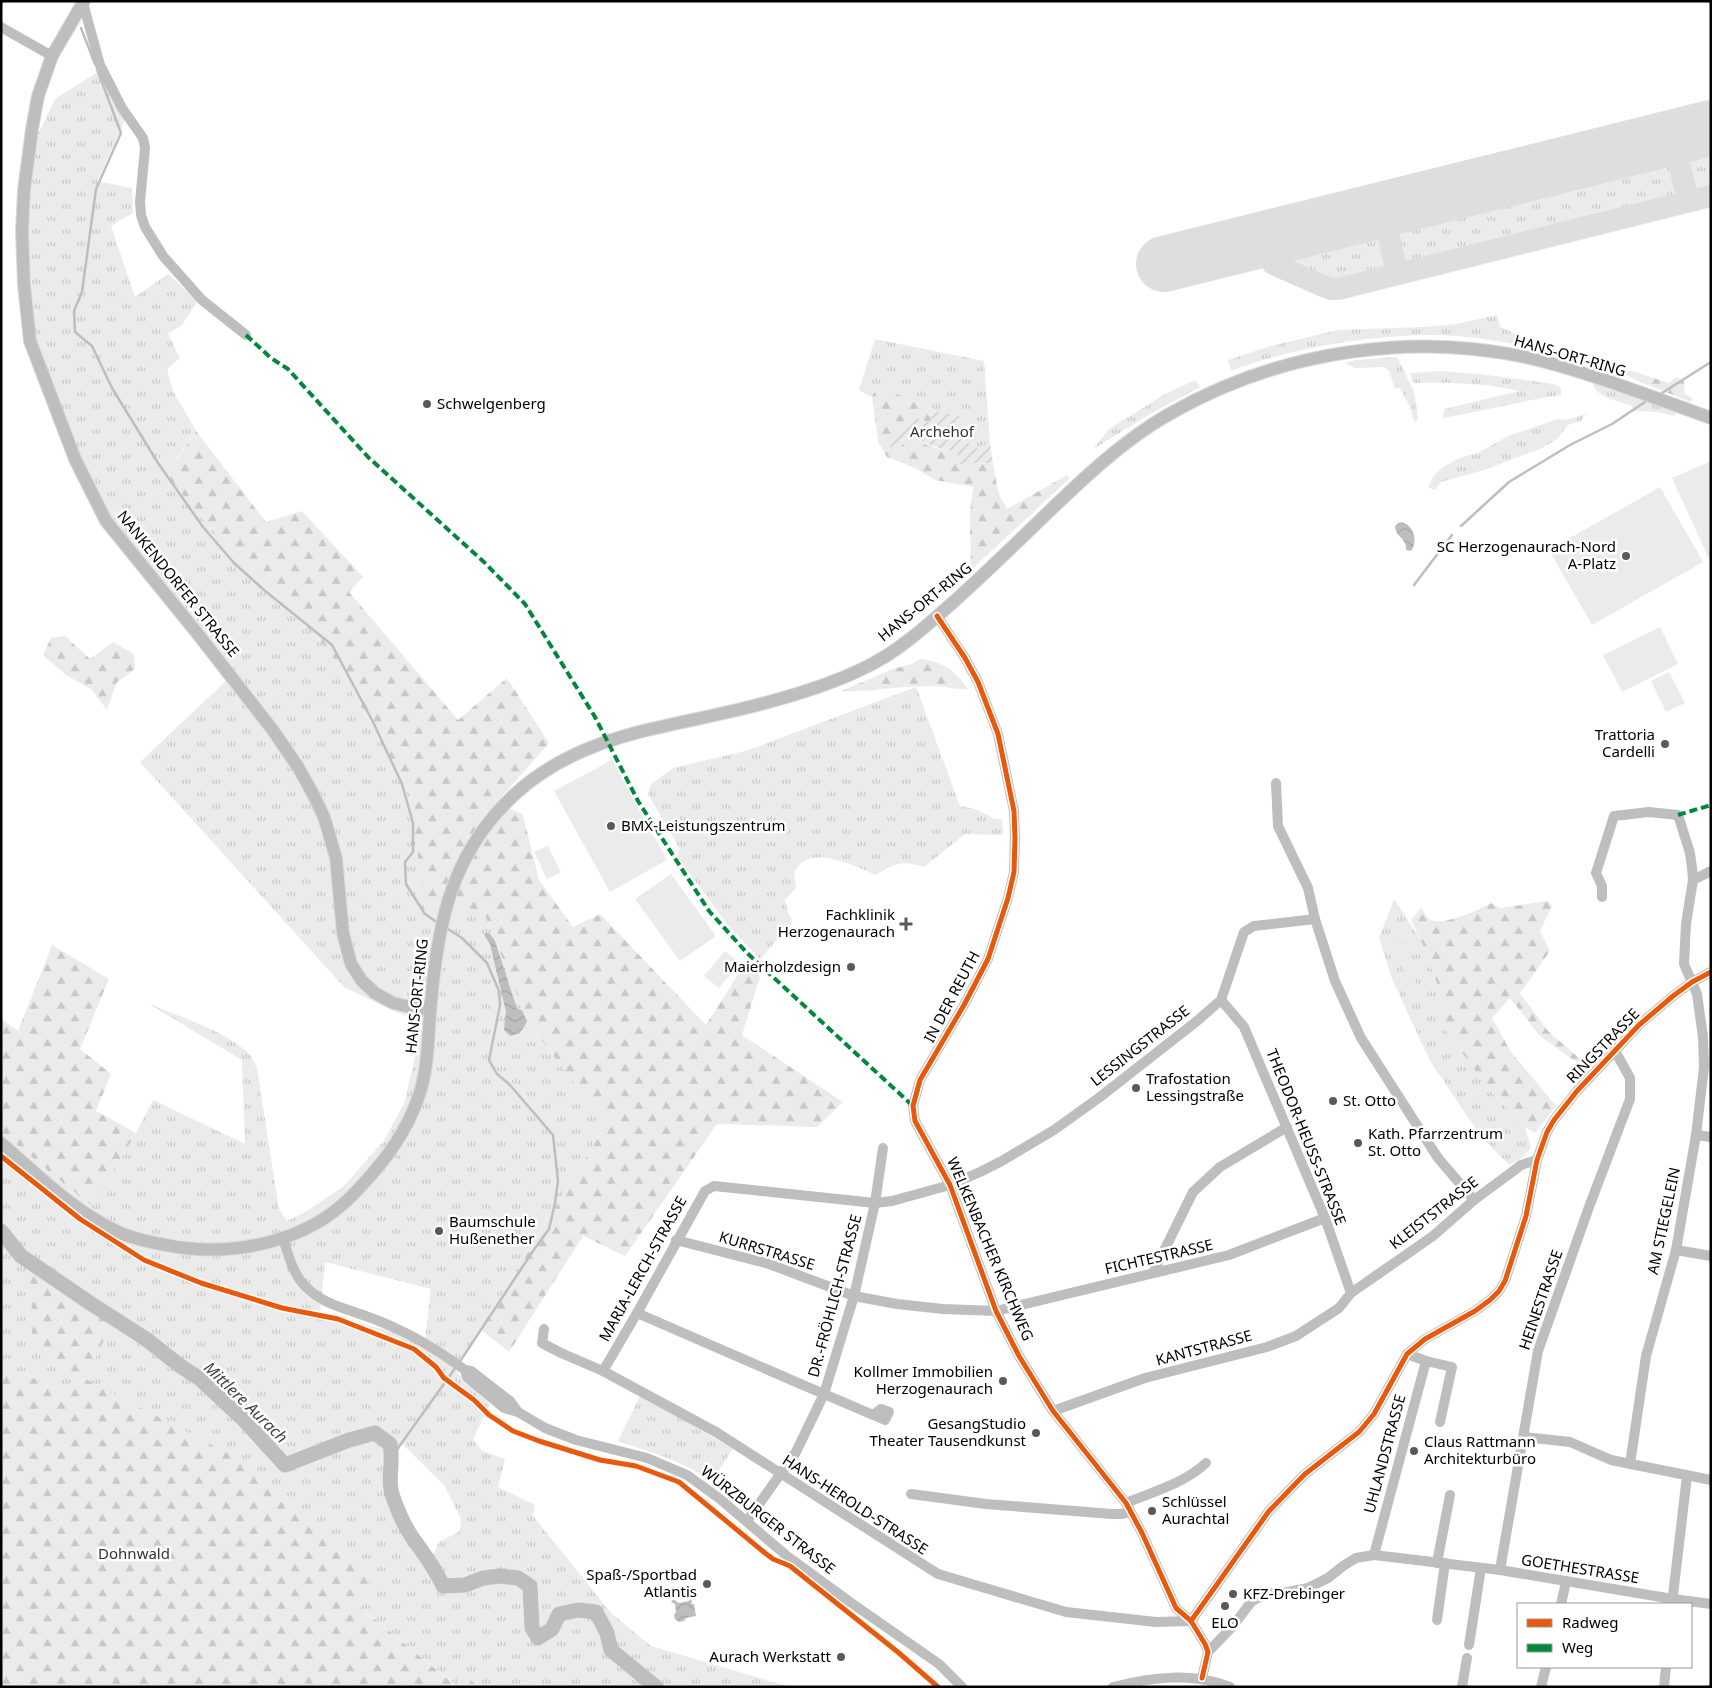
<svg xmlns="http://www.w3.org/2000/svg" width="1712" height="1688" viewBox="0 0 1712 1688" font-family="'Noto Sans',sans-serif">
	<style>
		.grass { fill: url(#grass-tufts); fill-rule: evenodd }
		.forest { fill: url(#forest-firs) }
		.garden { fill: url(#garden-furrows) }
		.pitch { fill: #ebebeb }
		.water { fill: url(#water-waves) }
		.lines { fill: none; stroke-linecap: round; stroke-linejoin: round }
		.stream { stroke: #bebebe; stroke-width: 2.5 }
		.river { stroke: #bebebe; stroke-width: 15 }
		.taxiway { stroke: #dedede; stroke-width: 22 }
		.runway { stroke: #dedede; stroke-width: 56 }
		.major-casing { stroke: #dbdbdb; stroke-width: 14 }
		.minor { stroke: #bebebe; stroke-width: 10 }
		.major { stroke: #bebebe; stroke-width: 12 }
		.quiet { stroke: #00873e; stroke-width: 4; stroke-dasharray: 8 4; stroke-linecap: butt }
		.cycleway-casing { stroke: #fff; stroke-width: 8 }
		.cycleway { stroke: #e8590c; stroke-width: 5 }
		.poi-dot { fill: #595959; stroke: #fff; stroke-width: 2 }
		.labels { text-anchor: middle; stroke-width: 5; stroke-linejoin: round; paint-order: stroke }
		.street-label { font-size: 15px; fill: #000; stroke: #fff }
		.poi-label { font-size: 15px; fill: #000; stroke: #fff; text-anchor: start }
		.park-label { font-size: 15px; fill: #323232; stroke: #fff }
		.water-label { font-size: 16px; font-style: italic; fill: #434343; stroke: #fff }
	</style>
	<defs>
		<pattern id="grass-tufts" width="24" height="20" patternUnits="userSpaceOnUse" patternTransform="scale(1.25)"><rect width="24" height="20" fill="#ebebeb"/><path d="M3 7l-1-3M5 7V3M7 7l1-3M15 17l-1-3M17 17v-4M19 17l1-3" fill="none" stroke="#c8c8c8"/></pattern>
		<pattern id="forest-firs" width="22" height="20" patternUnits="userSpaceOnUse" patternTransform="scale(1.25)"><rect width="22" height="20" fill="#ebebeb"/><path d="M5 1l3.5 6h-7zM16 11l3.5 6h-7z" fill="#c8c8c8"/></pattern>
		<pattern id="garden-furrows" width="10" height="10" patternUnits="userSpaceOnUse" patternTransform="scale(1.25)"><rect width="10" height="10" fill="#ebebeb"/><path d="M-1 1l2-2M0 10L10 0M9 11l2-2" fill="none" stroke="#c8c8c8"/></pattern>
		<pattern id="water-waves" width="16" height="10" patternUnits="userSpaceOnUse" patternTransform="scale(1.25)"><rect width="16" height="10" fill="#bebebe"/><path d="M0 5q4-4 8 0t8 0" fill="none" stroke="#a2a2a2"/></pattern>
	</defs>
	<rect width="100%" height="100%" fill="#fff"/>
	<g class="grass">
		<path d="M99 71 125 120 97 181 132 188 133 213 111 226 135 297 168 274 198 301 181 326 168 334 180 358 167 369 173 391 196 431 175 461 155 458 259 580 327 648 408 787 417 839 485 916 529 1023 606 1125 455 1370 490 1404 473 1439 482 1451 505 1459 498 1487 535 1505 533 1516 611 1613 651 1646 790 1687H478L464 1673 456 1685 359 1606 86 1379 56 1388 1 1365V1132L92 1205 136 1133 153 1100 245 1144 242 1060 149 1004C178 1016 225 1031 247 1052 252 1056 254 1063 257 1068L279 1209 287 1221 305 1212 343 1187 383 1142 404 1104 422 1028 421 1022 417 1020 389 1009 344 987 140 762 227 680 100 517 31 338 19 174 55 99ZM325 1262 431 1289 425 1340 320 1313ZM402 1444 444 1485 461 1519 460 1531 439 1542 433 1555C416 1550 389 1498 390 1480 391 1467 395 1455 402 1444Z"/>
		<path d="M1711 142V191C1686 197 1676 166 1689 152 1694 146 1704 144 1711 142Z"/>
		<path d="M1646 157C1673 156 1690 185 1665 202L1421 265C1392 268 1384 233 1410 217Z"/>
		<path d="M1358 230C1365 230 1371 230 1377 235 1386 242 1390 261 1382 270 1377 276 1343 285 1335 285 1324 284 1299 270 1288 265L1285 257C1293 239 1339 234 1358 230Z"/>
		<path d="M1497 315 1500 327 1532 341 1526 346C1493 340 1458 334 1424 335 1359 337 1292 348 1231 371L1228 360 1271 346 1338 330 1422 327 1456 324Z"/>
		<path d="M875 339 984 361 990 443 978 448 964 441 958 428 962 417 935 411 877 385 872 397 859 390Z"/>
		<path d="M1397 357 1414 391 1418 418 1415 423 1409 405 1400 388 1395 389 1389 371 1384 367 1355 368 1345 363 1355 360Z"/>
		<path d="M1441 371 1480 374 1553 384 1561 388V395C1521 401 1482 411 1443 418L1444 409 1519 391C1486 383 1449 382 1414 383L1411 378V373Z"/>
		<path d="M1195 380 1200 387 1152 413 1093 449 1109 429 1167 393Z"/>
		<path d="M1593 384H1598L1678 412 1674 416 1658 412 1634 411 1632 406C1620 401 1596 398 1593 384Z"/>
		<path d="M1586 414 1581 421 1568 425 1557 439 1542 448 1484 470 1441 482 1435 490 1428 487C1430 483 1432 479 1434 476 1440 467 1465 454 1476 454L1508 436 1558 419 1566 420Z"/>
		<path d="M916 687 960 806 975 809 995 819H1002L1003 835 965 834 924 867C903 860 894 863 876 875 858 867 819 848 801 863 799 865 796 869 794 872L796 888 785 900 788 912 793 922 760 959 726 923 677 856 680 849 648 794 651 784 673 768 749 750Z"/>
		<path d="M1394 899 1421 940 1439 989 1443 1025 1488 1088 1525 1127 1531 1148 1522 1158 1509 1165 1480 1135 1430 1061 1392 979 1379 938Z"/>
		<path d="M640 1396 681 1418 733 1449 711 1482C685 1461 650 1452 618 1441Z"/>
	</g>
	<g class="forest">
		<path d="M1618 371H1632L1669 383 1677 377 1684 382 1685 394 1692 398 1691 402 1640 382Z"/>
		<path d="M877 385 935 411 929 422 893 451 914 437 927 445 942 450 957 452 974 464 993 463 998 492 1007 509 1067 475 1070 478 970 571C973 543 966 514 974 487L935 480 915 468 887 457 878 441 872 397Z"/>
		<path d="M196 431 266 522 302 511 363 577 349 592 458 720 507 678 549 743 497 802 523 815 539 880 573 927 600 914 706 1025 743 967 756 969 760 977 742 1035 843 1102 817 1127 717 1124 625 1256 583 1236 509 1352 480 1329 606 1125 529 1023 485 916 426 911 408 787 327 648 259 580 196 512 154 457 176 461Z"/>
		<path d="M65 636 90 659 113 642 134 654 135 669 117 682 107 710 91 689 66 675 43 655 51 638Z"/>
		<path d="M920 659C943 661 955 671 968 689 956 690 945 686 933 686 903 685 872 692 841 691L893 669 912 664Z"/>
		<path d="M1548 901 1552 906 1540 931 1550 951 1520 993 1548 1031 1588 1066 1586 1069 1540 1036 1510 998 1492 1018 1511 1052 1556 1106 1535 1133 1525 1127 1488 1088 1442 1025 1439 989 1421 940 1411 920 1421 908C1424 912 1427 918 1431 920 1443 926 1479 910 1491 903L1500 908Z"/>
		<path d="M52 945 109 979 80 1049 111 1074 96 1111 136 1133 92 1206 1 1132V1019L18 1031Z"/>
		<path d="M30 1258 115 1316 86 1379 254 1467 372 1577 359 1606 455 1685 464 1673 478 1687H1V1365L56 1388 86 1379 33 1350Z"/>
	</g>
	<path class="garden" d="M935 411 963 417 958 428 964 441 978 448 990 443 993 463 960 464 957 452C941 450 929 445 914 437L893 451 889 445 896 434 915 418 929 422Z"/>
	<g class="pitch">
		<path d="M1711 461V561H1710L1672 478Z"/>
		<path d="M1660 487 1703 562 1592 625 1549 550Z"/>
		<path d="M1660 627 1678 664 1622 692 1603 655Z"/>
		<path d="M1669 672 1685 703 1666 712 1651 681Z"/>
		<path d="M612 760 667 860 610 892 554 791Z"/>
		<path d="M548 846 561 872 547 879 534 852Z"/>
		<path d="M671 874 716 936 680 961 635 899Z"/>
		<path d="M1404 941 1419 993 1412 996 1396 943Z"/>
		<path d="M725 951 740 963 719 988 704 976Z"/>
	</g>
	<g class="water">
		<path d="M1402 522C1413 525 1419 541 1411 551L1406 550C1407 538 1396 538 1395 526L1398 523Z"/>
		<path d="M486 932 491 935 495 941 517 1009 522 1010 527 1021C523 1031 519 1034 510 1036L504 1030 506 1012 490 944 484 935Z"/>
		<path d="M673 1599 679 1603 689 1601 690 1599 692 1601 691 1604H694L696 1616 686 1618 684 1621 679 1622 675 1619 674 1615 676 1612 675 1604 671 1602Z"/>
	</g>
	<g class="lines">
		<g class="stream">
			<path d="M81 28 95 64"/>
			<path d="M97 69 121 133 96 189 82 292 74 311 75 332 92 346 112 388 158 463 203 527 234 563 264 590 332 645 373 722 402 784 413 823V852L405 862 406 884 425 914 438 923"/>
			<path d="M1662 393 1711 362"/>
			<path d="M1461 526 1509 482 1570 445 1612 424 1645 402"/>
			<path d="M1414 585 1452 535"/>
			<path d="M445 927 462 938 487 963 499 991 500 1005 489 1060 497 1074 509 1084 553 1135 558 1181 555 1203 549 1229 533 1251 459 1363"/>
			<path d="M393 1455 456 1367"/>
		</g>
		<path class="river" d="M1 1231 21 1256 90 1303 146 1339 179 1365 200 1379 243 1419 285 1465 349 1440 375 1433 390 1444C394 1462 387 1477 392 1494 397 1509 403 1524 412 1537 424 1554 434 1566 443 1586L465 1585 483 1578 500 1576 518 1578 530 1586 532 1628 538 1638 552 1629 559 1614 578 1610 596 1612 607 1633 611 1650 656 1687"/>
		<g class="taxiway">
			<path d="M1673 137 1688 201"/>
			<path d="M1383 210 1397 274"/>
			<path d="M1264 239 1273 264 1330 289H1338L1711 196"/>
		</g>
		<path class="runway" d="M1164 264 1711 128"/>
		<defs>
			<g id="major">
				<path d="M84 1 52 56 38 96 32 129 24 190 22 231 24 285 30 341 75 459 106 521 197 633 272 729 298 767 313 794 324 817 336 858 343 933 351 964 362 981 375 993 393 1003 414 1008 430 1009"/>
				<path d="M1 1143C37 1174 71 1209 114 1230 130 1238 149 1242 166 1245 224 1257 296 1245 342 1205 353 1196 363 1184 372 1174 394 1149 412 1120 421 1089 429 1061 428 1031 431 1002 438 921 452 852 515 794 579 736 657 729 737 710 779 700 823 688 862 669 895 654 923 629 950 605 994 566 1035 524 1077 485 1107 457 1138 431 1173 412 1281 351 1414 331 1534 359 1594 374 1652 397 1711 418"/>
			</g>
		</defs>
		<use href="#major" class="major-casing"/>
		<g class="minor">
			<path d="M83 3 100 65 122 108 143 138 145 148 140 202 141 215 145 227 163 256 202 300 246 335"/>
			<path d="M1 27 52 56"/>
			<path d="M937 616 965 658 978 682 998 734 1014 811 1015 838 1014 872 1008 898 988 959 964 1005 920 1080 913 1106 915 1121 950 1185 996 1311 1019 1356 1053 1411 1126 1503 1142 1533 1176 1608 1191 1621 1205 1644 1208 1652 1202 1678"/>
			<path d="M1276 783 1278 826 1308 888 1315 919 1335 981 1361 1038 1438 1158 1474 1200"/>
			<path d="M1693 880 1711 871"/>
			<path d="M1602 897V886L1596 873 1614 816 1649 812 1678 815 1690 853 1692 868 1693 880 1686 924 1684 964 1697 994 1703 1037 1704 1067 1696 1135 1676 1250 1646 1356 1630 1464"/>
			<path d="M1221 1000 1244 1027 1325 1218 1351 1293"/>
			<path d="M1696 1135 1711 1137"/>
			<path d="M283 1238C288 1254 293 1274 305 1286 323 1304 341 1307 363 1315 374 1319 385 1323 395 1328 420 1339 443 1354 465 1370L471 1371 510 1401 518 1412"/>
			<path d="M676 1240 769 1264 854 1296 897 1304 943 1309 996 1311 1229 1255 1325 1218"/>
			<path d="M1676 1250 1711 1256"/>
			<path d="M1153 1273 1193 1192 1220 1167 1287 1127"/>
			<path d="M637 1313C720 1349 802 1385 885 1420L889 1412 881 1409 873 1415"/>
			<path d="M544 1329 542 1343 561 1353 603 1371 716 1432 938 1574 1066 1612 1156 1622 1191 1621"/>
			<path d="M1407 1354 1426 1361 1452 1367 1440 1422"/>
			<path d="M465 1370 467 1377 475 1384 504 1408 518 1412 545 1428 576 1440 647 1458 687 1475 720 1499 787 1556 850 1602 939 1664 962 1687"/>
			<path d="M603 1371 637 1313 705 1191 714 1186 875 1203 892 1201 950 1185 980 1172 1000 1162 1054 1130 1100 1097 1197 1021 1221 1000 1244 932 1254 926 1315 919"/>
			<path d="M1053 1411 1145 1378 1267 1347 1296 1336 1339 1308 1351 1293 1433 1236 1474 1200 1512 1172 1521 1165 1537 1160"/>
			<path d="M1524 1437 1570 1442 1611 1460 1711 1480"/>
			<path d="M911 1494 986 1504 1112 1514H1122L1129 1512"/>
			<path d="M1126 1503C1152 1492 1185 1483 1206 1463"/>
			<path d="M747 1521 796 1452 824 1394 854 1296 875 1203 883 1148"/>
			<path d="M1374 1555 1426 1361"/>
			<path d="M1437 1563 1450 1495"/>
			<path d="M1500 1570 1538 1351 1589 1207 1630 1099V1078L1614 1049"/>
			<path d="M1561 1604 1566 1582"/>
			<path d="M1672 1604 1687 1476"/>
			<path d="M1437 1620 1445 1563"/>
			<path d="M1191 1621 1269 1511 1305 1474 1359 1432 1374 1414 1407 1354 1425 1339 1475 1311 1490 1300 1499 1291 1505 1281 1526 1216 1537 1160 1547 1132 1554 1120 1577 1091 1639 1025 1673 996 1692 982 1711 972"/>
			<path d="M1469 1645 1481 1568"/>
			<path d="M1208 1652 1232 1627 1252 1601 1267 1594 1283 1593 1308 1588 1328 1578 1343 1566 1356 1558 1374 1555 1500 1570 1673 1599 1711 1604"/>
			<path d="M1113 1687C1152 1677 1192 1672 1230 1687"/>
			<path d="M1462 1687 1467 1658"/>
			<path d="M1541 1687 1546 1667"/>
			<path d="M1664 1687 1666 1667"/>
		</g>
		<use href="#major" class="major"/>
		<g class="quiet">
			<path d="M246 335 271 358 288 369 368 457 485 563 525 604 595 717 638 801 709 911 747 953 913 1106"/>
			<path d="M1678 815 1711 805"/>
		</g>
		<defs>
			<g id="cycleway">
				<path d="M937 616 965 658 978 682 998 734 1014 811 1015 838 1014 872 1008 898 988 959 964 1005 920 1080 913 1106 915 1121 950 1185 996 1311 1019 1356 1053 1411 1126 1503 1142 1533 1176 1608 1191 1621 1205 1644 1208 1652 1202 1678"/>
				<path d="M1 1156 80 1219 144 1260 201 1283 282 1308 338 1319 414 1349 436 1367 444 1378 474 1400 489 1415 513 1431 539 1441 600 1460 636 1466 679 1482 765 1553 773 1559 790 1566 899 1653 938 1687"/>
				<path d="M1191 1621 1269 1511 1305 1474 1359 1432 1374 1414 1407 1354 1425 1339 1475 1311 1490 1300 1499 1291 1505 1281 1526 1216 1537 1160 1547 1132 1554 1120 1577 1091 1639 1025 1673 996 1692 982 1711 972"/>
			</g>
		</defs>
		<use href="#cycleway" class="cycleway-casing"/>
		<use href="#cycleway" class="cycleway"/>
	</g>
	<g class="poi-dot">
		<circle cx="427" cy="404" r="5"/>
		<circle cx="1626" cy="556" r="5"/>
		<circle cx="1665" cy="744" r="5"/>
		<circle cx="611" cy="826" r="5"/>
		<path d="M903.5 916.5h5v5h5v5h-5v5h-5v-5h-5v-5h5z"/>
		<circle cx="851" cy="967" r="5"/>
		<circle cx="1136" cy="1088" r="5"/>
		<circle cx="1333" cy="1101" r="5"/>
		<circle cx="1358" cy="1143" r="5"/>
		<circle cx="439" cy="1231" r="5"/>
		<circle cx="1003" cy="1381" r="5"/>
		<circle cx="1036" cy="1433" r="5"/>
		<circle cx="1414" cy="1451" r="5"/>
		<circle cx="1152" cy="1511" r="5"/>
		<circle cx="707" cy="1584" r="5"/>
		<circle cx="1233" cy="1594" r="5"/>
		<circle cx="1225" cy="1606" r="5"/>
		<circle cx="841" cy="1657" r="5"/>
	</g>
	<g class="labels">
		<g class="street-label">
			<text transform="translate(1570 356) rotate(16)" y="5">HANS-ORT-RING</text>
			<text transform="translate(178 584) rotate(51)" y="5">NANKENDORFER STRASSE</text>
			<text transform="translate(925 602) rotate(-39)" y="5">HANS-ORT-RING</text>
			<text transform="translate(417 996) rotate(-84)" y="5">HANS-ORT-RING</text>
			<text transform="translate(952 997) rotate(-62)" y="5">IN DER REUTH</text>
			<text transform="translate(1140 1046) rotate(-38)" y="5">LESSINGSTRASSE</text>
			<text transform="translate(1603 1046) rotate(-46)" y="5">RINGSTRASSE</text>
			<text transform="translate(1306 1137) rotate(68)" y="5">THEODOR-HEUSS-STRASSE</text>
			<text transform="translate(1434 1213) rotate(-38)" y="5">KLEISTSTRASSE</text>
			<text transform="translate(1664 1221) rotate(-78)" y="5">AM STIEGELEIN</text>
			<text transform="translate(990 1249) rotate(67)" y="5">WELKENBACHER KIRCHWEG</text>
			<text transform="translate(767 1251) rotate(17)" y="5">KURRSTRASSE</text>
			<text transform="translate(1159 1257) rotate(-13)" y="5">FICHTESTRASSE</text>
			<text transform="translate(643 1269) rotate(-61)" y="5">MARIA-LERCH-STRASSE</text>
			<text transform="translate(835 1296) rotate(-75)" y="5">DR.-FRÖHLICH-STRASSE</text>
			<text transform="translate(1541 1300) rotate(-71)" y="5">HEINESTRASSE</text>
			<text transform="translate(1204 1348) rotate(-15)" y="5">KANTSTRASSE</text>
			<text transform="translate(1385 1454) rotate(-75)" y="5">UHLANDSTRASSE</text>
			<text transform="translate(855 1505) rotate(33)" y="5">HANS-HEROLD-STRASSE</text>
			<text transform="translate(768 1520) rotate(38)" y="5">WÜRZBURGER STRASSE</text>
			<text transform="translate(1580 1569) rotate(9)" y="5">GOETHESTRASSE</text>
		</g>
		<g class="poi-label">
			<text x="437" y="409">Schwelgenberg</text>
			<text x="1616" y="552" text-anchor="end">SC Herzogenaurach-Nord<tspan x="1616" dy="17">A-Platz</tspan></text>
			<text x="1655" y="740" text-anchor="end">Trattoria<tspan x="1655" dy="17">Cardelli</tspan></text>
			<text x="621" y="831">BMX-Leistungszentrum</text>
			<text x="895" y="920" text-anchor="end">Fachklinik<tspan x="895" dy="17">Herzogenaurach</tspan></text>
			<text x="841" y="972" text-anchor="end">Maierholzdesign</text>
			<text x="1146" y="1084">Trafostation<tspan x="1146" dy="17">Lessingstraße</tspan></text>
			<text x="1343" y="1106">St. Otto</text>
			<text x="1368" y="1139">Kath. Pfarrzentrum<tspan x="1368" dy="17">St. Otto</tspan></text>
			<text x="449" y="1227">Baumschule<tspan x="449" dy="17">Hußenether</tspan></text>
			<text x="993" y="1377" text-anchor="end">Kollmer Immobilien<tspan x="993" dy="17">Herzogenaurach</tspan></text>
			<text x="1026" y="1429" text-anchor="end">GesangStudio<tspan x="1026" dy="17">Theater Tausendkunst</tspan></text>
			<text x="1424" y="1447">Claus Rattmann<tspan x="1424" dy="17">Architekturbüro</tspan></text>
			<text x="1162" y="1507">Schlüssel<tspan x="1162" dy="17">Aurachtal</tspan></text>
			<text x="697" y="1580" text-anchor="end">Spaß-/Sportbad<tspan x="697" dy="17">Atlantis</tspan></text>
			<text x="1243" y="1599">KFZ-Drebinger</text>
			<text x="1225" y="1628" text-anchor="middle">ELO</text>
			<text x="831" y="1662" text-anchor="end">Aurach Werkstatt</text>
		</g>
		<g class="park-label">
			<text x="942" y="437">Archehof</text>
			<text x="134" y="1559">Dohnwald</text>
		</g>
		<g class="water-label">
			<text transform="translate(246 1402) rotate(44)" y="6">Mittlere Aurach</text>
		</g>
	</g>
	<rect width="1712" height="1688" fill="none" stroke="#000000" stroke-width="5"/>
	<rect x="1517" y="1603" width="175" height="65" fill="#ffffff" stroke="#999999"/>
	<rect x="1527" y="1619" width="25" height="8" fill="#e8590c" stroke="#999999"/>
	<text x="1562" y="1628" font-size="15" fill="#000000">Radweg</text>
	<rect x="1527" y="1644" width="25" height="8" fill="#00873e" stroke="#999999"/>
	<text x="1562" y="1653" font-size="15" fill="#000000">Weg</text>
</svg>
